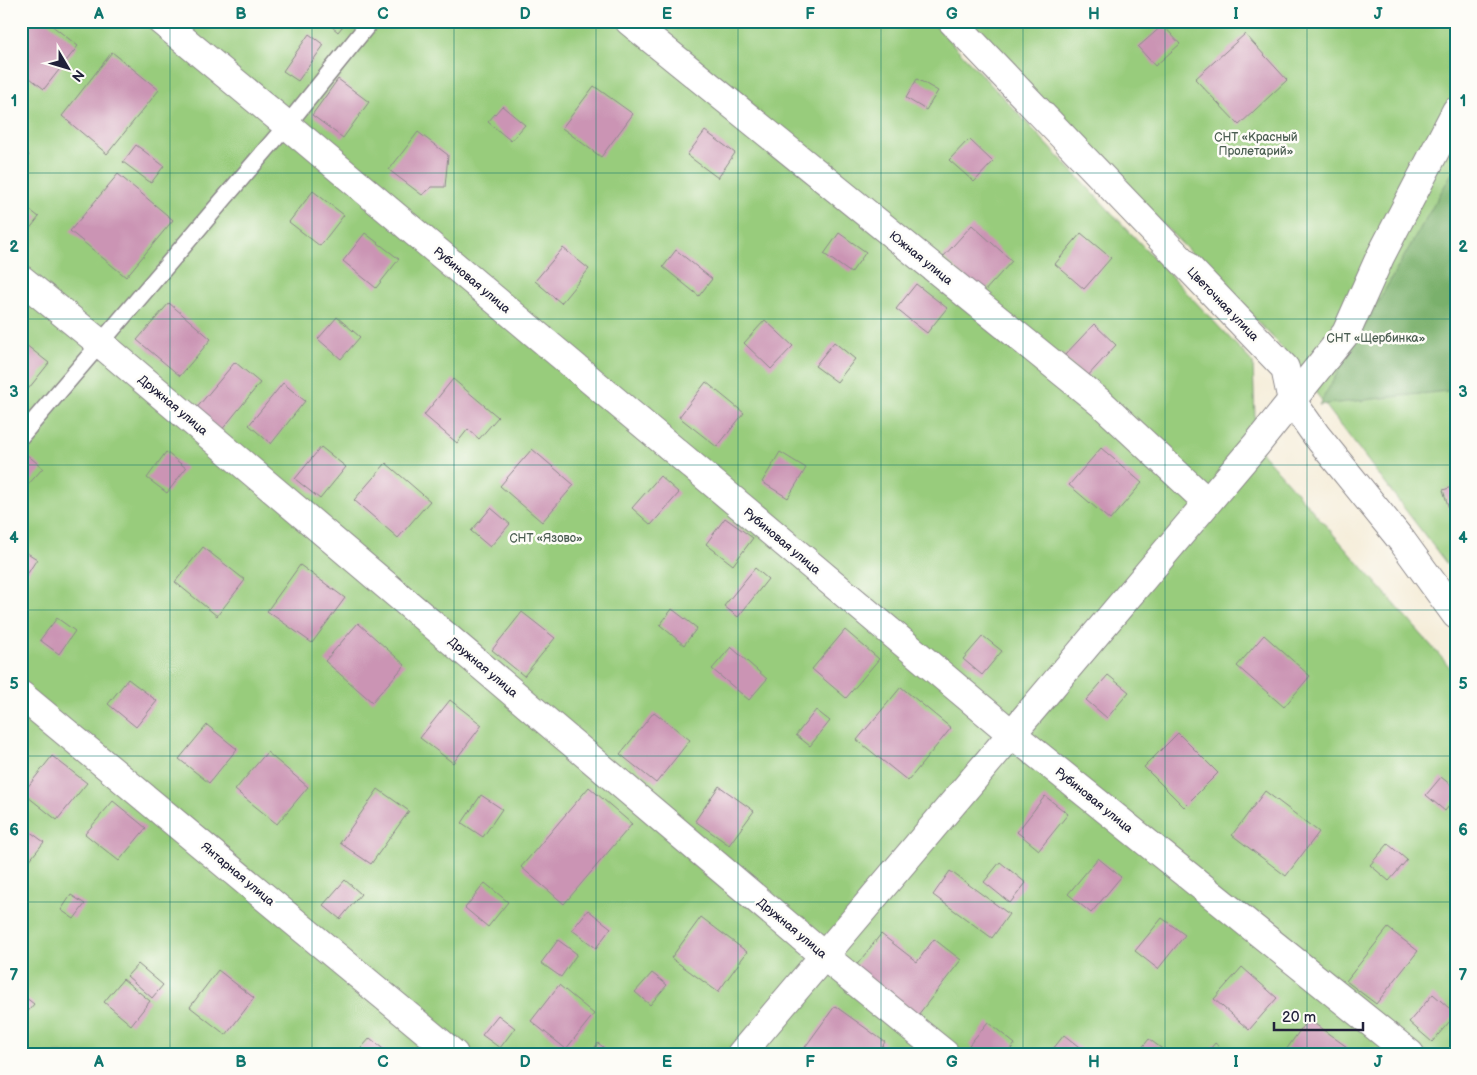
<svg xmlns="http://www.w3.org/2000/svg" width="1477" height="1075" viewBox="0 0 1477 1075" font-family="'Balsamiq Sans',sans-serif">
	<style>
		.green { fill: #98cc7c; stroke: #5d775c }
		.forest { fill: #7ab06c; stroke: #4e6954 }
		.building { fill: #cb94b4 }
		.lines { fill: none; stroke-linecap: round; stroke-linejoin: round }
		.service-casing { stroke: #8c888a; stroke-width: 19 }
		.minor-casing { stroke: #8c888a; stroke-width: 30 }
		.service { stroke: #fff; stroke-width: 16 }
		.minor { stroke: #fff; stroke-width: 28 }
		.grid { fill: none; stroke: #0f766e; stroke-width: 1; stroke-opacity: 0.55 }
		.labels { text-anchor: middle; stroke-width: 5; stroke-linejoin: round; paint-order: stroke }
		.park-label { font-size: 12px; fill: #4b5e52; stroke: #fdfcf7 }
		.street-label { font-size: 12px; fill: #22223b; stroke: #fdfcf7 }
		.neatline { fill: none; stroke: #0f766e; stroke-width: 2 }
		.grid-label { font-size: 16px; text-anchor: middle; font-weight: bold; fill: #0f766e }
	</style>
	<rect width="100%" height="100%" fill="#fdfcf7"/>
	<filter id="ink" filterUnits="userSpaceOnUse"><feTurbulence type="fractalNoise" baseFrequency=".02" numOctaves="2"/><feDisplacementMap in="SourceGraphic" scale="10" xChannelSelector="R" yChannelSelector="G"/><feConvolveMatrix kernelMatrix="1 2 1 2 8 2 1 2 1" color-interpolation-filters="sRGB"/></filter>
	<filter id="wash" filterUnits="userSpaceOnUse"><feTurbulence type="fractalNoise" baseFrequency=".0096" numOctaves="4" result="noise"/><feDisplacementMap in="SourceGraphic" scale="20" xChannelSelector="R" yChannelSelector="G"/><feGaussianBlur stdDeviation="1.12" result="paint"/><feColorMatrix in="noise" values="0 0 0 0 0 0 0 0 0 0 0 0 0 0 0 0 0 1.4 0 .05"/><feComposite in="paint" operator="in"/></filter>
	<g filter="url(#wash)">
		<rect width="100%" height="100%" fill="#f5edd9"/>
		<g class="green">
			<path d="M21 21H931L1253 363 1256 446 1456 674V1054H21Z"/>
			<path d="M966 21H1456V576L1278 343Z"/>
		</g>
		<path class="forest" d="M1456 166V390L1319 405Z"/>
		<g id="blocks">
			<g class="building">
				<path d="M26 21H46L78 46 44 89 21 71V27Z"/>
				<path d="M325 21H347L338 32Z"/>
				<path d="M1163 25 1180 44 1155 66 1138 47Z"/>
				<path d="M309 34 324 45 298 81 283 71Z"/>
				<path d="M1245 34 1287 80 1239 125 1195 79Z"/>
				<path d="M112 52 159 90 107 154 62 116Z"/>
				<path d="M338 79 369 102 343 138 312 115Z"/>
				<path d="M917 79 938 91 926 110 906 98Z"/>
				<path d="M594 86 633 114 601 157 562 128Z"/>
				<path d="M502 106 525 125 511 141 488 122Z"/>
				<path d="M705 131 735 153 718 178 687 155Z"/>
				<path d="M418 132 448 155 445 187H432L422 195 389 170Z"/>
				<path d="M969 139 993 162 974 182 949 160Z"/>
				<path d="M136 145 164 166 151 183 123 162Z"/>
				<path d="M21 149 29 155 21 166Z"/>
				<path d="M118 174 173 220 126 277 70 231Z"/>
				<path d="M313 191 344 215 320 246 289 222Z"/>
				<path d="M21 203 39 217 21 240Z"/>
				<path d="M972 225 1012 261 982 294 943 257Z"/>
				<path d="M365 233 399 259 376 288 343 261Z"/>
				<path d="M839 233 866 252 851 273 824 254Z"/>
				<path d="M1081 233 1111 258 1084 289 1055 264Z"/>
				<path d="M563 248 589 269 561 303 535 281Z"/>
				<path d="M676 250 712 279 699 296 663 267Z"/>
				<path d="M916 284 947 308 927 333 896 309Z"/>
				<path d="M169 303 211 339 180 376 137 340Z"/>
				<path d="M337 317 360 337 341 359 318 339Z"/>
				<path d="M765 320 793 346 771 369 744 343Z"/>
				<path d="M1094 324 1116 345 1086 378 1063 357Z"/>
				<path d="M21 341 49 363 21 398Z"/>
				<path d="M834 342 855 359 837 382 815 366Z"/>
				<path d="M235 362 260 383 221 431 195 410Z"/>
				<path d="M453 379 498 417 479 439 468 429 457 443 424 415Z"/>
				<path d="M706 382 744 413 717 447 679 417Z"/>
				<path d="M283 383 305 401 271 444 249 425Z"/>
				<path d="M321 447 346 467 320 499 295 479Z"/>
				<path d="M1101 448 1142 483 1110 520 1069 485Z"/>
				<path d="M532 449 574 485 542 522 500 486Z"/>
				<path d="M166 452 186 468 167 493 147 478Z"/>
				<path d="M780 452 806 468 788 498 762 482Z"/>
				<path d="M26 454 43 468 26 487 21 484V460Z"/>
				<path d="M386 463 430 501 398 538 354 500Z"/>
				<path d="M660 476 679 493 651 525 632 508Z"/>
				<path d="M1456 486V527H1455L1443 490Z"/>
				<path d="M491 508 510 524 490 547 471 531Z"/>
				<path d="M725 518 753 538 733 565 706 544Z"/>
				<path d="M203 547 245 580 217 616 175 582Z"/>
				<path d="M21 549 37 559 21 584Z"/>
				<path d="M300 565 345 598 312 643 267 611Z"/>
				<path d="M755 568 768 579 738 617 724 606Z"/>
				<path d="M672 609 697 628 684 645 660 625Z"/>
				<path d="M522 612 555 638 524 676 492 650Z"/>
				<path d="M57 618 75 631 59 654 40 640Z"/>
				<path d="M358 623 405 665 372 702 325 661Z"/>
				<path d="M845 630 879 659 846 698 812 669Z"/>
				<path d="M1264 635 1310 676 1284 707 1237 666Z"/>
				<path d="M983 636 1002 651 982 675 963 659Z"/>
				<path d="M731 647 767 679 749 700 712 669Z"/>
				<path d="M1108 675 1129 692 1107 718 1086 700Z"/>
				<path d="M128 679 157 701 136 727 108 704Z"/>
				<path d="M901 687 951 728 908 781 857 740Z"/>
				<path d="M450 700 482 725 453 763 420 738Z"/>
				<path d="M816 710 830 721 810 746 796 735Z"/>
				<path d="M654 712 690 740 656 783 620 754Z"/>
				<path d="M207 725 237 749 209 783 179 759Z"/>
				<path d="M1178 733 1218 773 1184 807 1144 767Z"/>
				<path d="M267 752 308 787 277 824 235 790Z"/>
				<path d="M52 756 87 783 57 820 23 793Z"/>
				<path d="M1441 777 1456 789V797L1445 811 1426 795Z"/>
				<path d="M719 786 754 811 729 845 695 821Z"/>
				<path d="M589 787 632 824 564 904 521 867Z"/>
				<path d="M378 789 409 811 371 864 340 843Z"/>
				<path d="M1265 791 1319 832 1286 876 1232 835Z"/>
				<path d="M481 795 502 809 483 837 462 823Z"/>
				<path d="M1045 796 1068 814 1039 850 1017 832Z"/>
				<path d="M113 801 146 828 119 861 85 834Z"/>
				<path d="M21 825 44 842 21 871Z"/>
				<path d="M1388 844 1407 860 1389 881 1370 865Z"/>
				<path d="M1098 858 1121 877 1091 913 1068 894Z"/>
				<path d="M1000 862 1026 883 1010 903 984 882Z"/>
				<path d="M950 871 1009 914 992 938 933 895Z"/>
				<path d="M345 880 361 894 340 919 323 905Z"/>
				<path d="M485 883 508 902 488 927 465 908Z"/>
				<path d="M71 895 85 904 74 919 61 910Z"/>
				<path d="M588 910 611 928 596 948 572 930Z"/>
				<path d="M701 917 747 952 718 992 671 958Z"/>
				<path d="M1162 918 1185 935 1158 969 1135 951Z"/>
				<path d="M1388 928 1418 951 1376 1004 1346 981Z"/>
				<path d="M881 934 917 962 934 939 961 960 918 1015 855 967Z"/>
				<path d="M558 940 577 954 561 977 541 963Z"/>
				<path d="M138 964 163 985 152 998 127 976Z"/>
				<path d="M1242 967 1277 998 1249 1030 1214 999Z"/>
				<path d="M218 970 254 998 226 1035 190 1007Z"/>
				<path d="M652 973 667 985 650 1005 635 992Z"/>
				<path d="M123 979 150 1001 131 1025 104 1002Z"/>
				<path d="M559 985 594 1014 566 1049 531 1021Z"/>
				<path d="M21 994 34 1004 21 1020Z"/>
				<path d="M1433 994 1456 1014 1432 1042 1409 1022Z"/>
				<path d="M835 1006 885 1042 877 1054H800Z"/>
				<path d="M498 1015 515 1028 500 1048 482 1035Z"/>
				<path d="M1308 1019 1347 1047 1343 1054H1283Z"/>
				<path d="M988 1022 1015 1044 1007 1054H980L969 1045Z"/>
				<path d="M1064 1035 1088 1054H1049Z"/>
				<path d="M370 1038 389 1054H356Z"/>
				<path d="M1149 1039 1169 1054H1137Z"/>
				<path d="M598 1043 612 1054H590Z"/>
				<path d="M1215 1043 1229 1054H1206Z"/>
			</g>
		</g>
	</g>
	<g filter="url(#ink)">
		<use href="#blocks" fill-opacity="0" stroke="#8c888a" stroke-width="1"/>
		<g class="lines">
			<defs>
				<path id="service" d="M21 436 287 125 371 21"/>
				<g id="minor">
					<path d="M161 21 287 125 1012 734 1410 1054"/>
					<path d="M629 21 1102 404 1207 502"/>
					<path d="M952 21 1285 368 1292 401 1316 435 1402 541 1456 615"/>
					<path d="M21 279 100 343 824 956 945 1054"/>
					<path d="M21 695 454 1054"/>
					<path d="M741 1054 1256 445 1346 333 1380 257 1456 111"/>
				</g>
			</defs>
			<use href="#service" class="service-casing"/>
			<use href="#minor" class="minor-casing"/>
			<use href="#service" class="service"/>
			<use href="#minor" class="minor"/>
		</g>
	</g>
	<path class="grid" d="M170 21V1054M312 21V1054M454 21V1054M596 21V1054M738 21V1054M881 21V1054M1023 21V1054M1165 21V1054M1307 21V1054M21 173H1456M21 319H1456M21 465H1456M21 610H1456M21 756H1456M21 902H1456"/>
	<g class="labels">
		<g class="park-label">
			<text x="1256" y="141">СНТ «Красный<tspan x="1256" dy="14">Пролетарий»</tspan></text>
			<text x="1376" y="342">СНТ «Щербинка»</text>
			<text x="546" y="542">СНТ «Язово»</text>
		</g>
		<g class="street-label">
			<text transform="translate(921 258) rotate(39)" y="4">Южная улица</text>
			<text transform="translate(472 280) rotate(40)" y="4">Рубиновая улица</text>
			<text transform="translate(1223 304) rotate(46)" y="4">Цветочная улица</text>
			<text transform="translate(173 405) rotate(40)" y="4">Дружная улица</text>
			<text transform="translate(782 541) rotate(40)" y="4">Рубиновая улица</text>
			<text transform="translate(483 667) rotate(40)" y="4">Дружная улица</text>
			<text transform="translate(1094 800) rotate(39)" y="4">Рубиновая улица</text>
			<text transform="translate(238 874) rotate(40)" y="4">Янтарная улица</text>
			<text transform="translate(792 928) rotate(40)" y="4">Дружная улица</text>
		</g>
	</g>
	<rect width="1477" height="1075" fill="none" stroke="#fdfcf7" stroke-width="55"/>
	<g transform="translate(68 68) rotate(128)" stroke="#fdfcf7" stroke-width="4" paint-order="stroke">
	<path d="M0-4L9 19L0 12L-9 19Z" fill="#22223b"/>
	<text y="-8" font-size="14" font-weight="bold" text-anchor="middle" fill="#22223b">N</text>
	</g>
	<path d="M1274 1022v8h89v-8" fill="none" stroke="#22223b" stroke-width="2.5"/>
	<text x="1282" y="1022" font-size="15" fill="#22223b" stroke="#fdfcf7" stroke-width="4" paint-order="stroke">20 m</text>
	<rect x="28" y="28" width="1422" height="1020" class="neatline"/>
	<g class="grid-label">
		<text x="99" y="19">A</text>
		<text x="241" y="19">B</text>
		<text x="383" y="19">C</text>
		<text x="525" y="19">D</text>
		<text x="667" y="19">E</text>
		<text x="810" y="19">F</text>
		<text x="952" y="19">G</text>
		<text x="1094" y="19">H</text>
		<text x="1236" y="19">I</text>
		<text x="1378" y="19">J</text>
		<text x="14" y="106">1</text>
		<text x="1463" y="106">1</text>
		<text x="14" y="252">2</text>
		<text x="1463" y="252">2</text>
		<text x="14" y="397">3</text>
		<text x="1463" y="397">3</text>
		<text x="14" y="543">4</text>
		<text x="1463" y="543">4</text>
		<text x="14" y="689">5</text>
		<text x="1463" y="689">5</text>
		<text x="14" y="835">6</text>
		<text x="1463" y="835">6</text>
		<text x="14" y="980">7</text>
		<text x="1463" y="980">7</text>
		<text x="99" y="1067">A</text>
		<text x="241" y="1067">B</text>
		<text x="383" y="1067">C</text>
		<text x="525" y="1067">D</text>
		<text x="667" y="1067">E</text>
		<text x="810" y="1067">F</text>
		<text x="952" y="1067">G</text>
		<text x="1094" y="1067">H</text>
		<text x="1236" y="1067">I</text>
		<text x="1378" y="1067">J</text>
	</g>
</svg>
